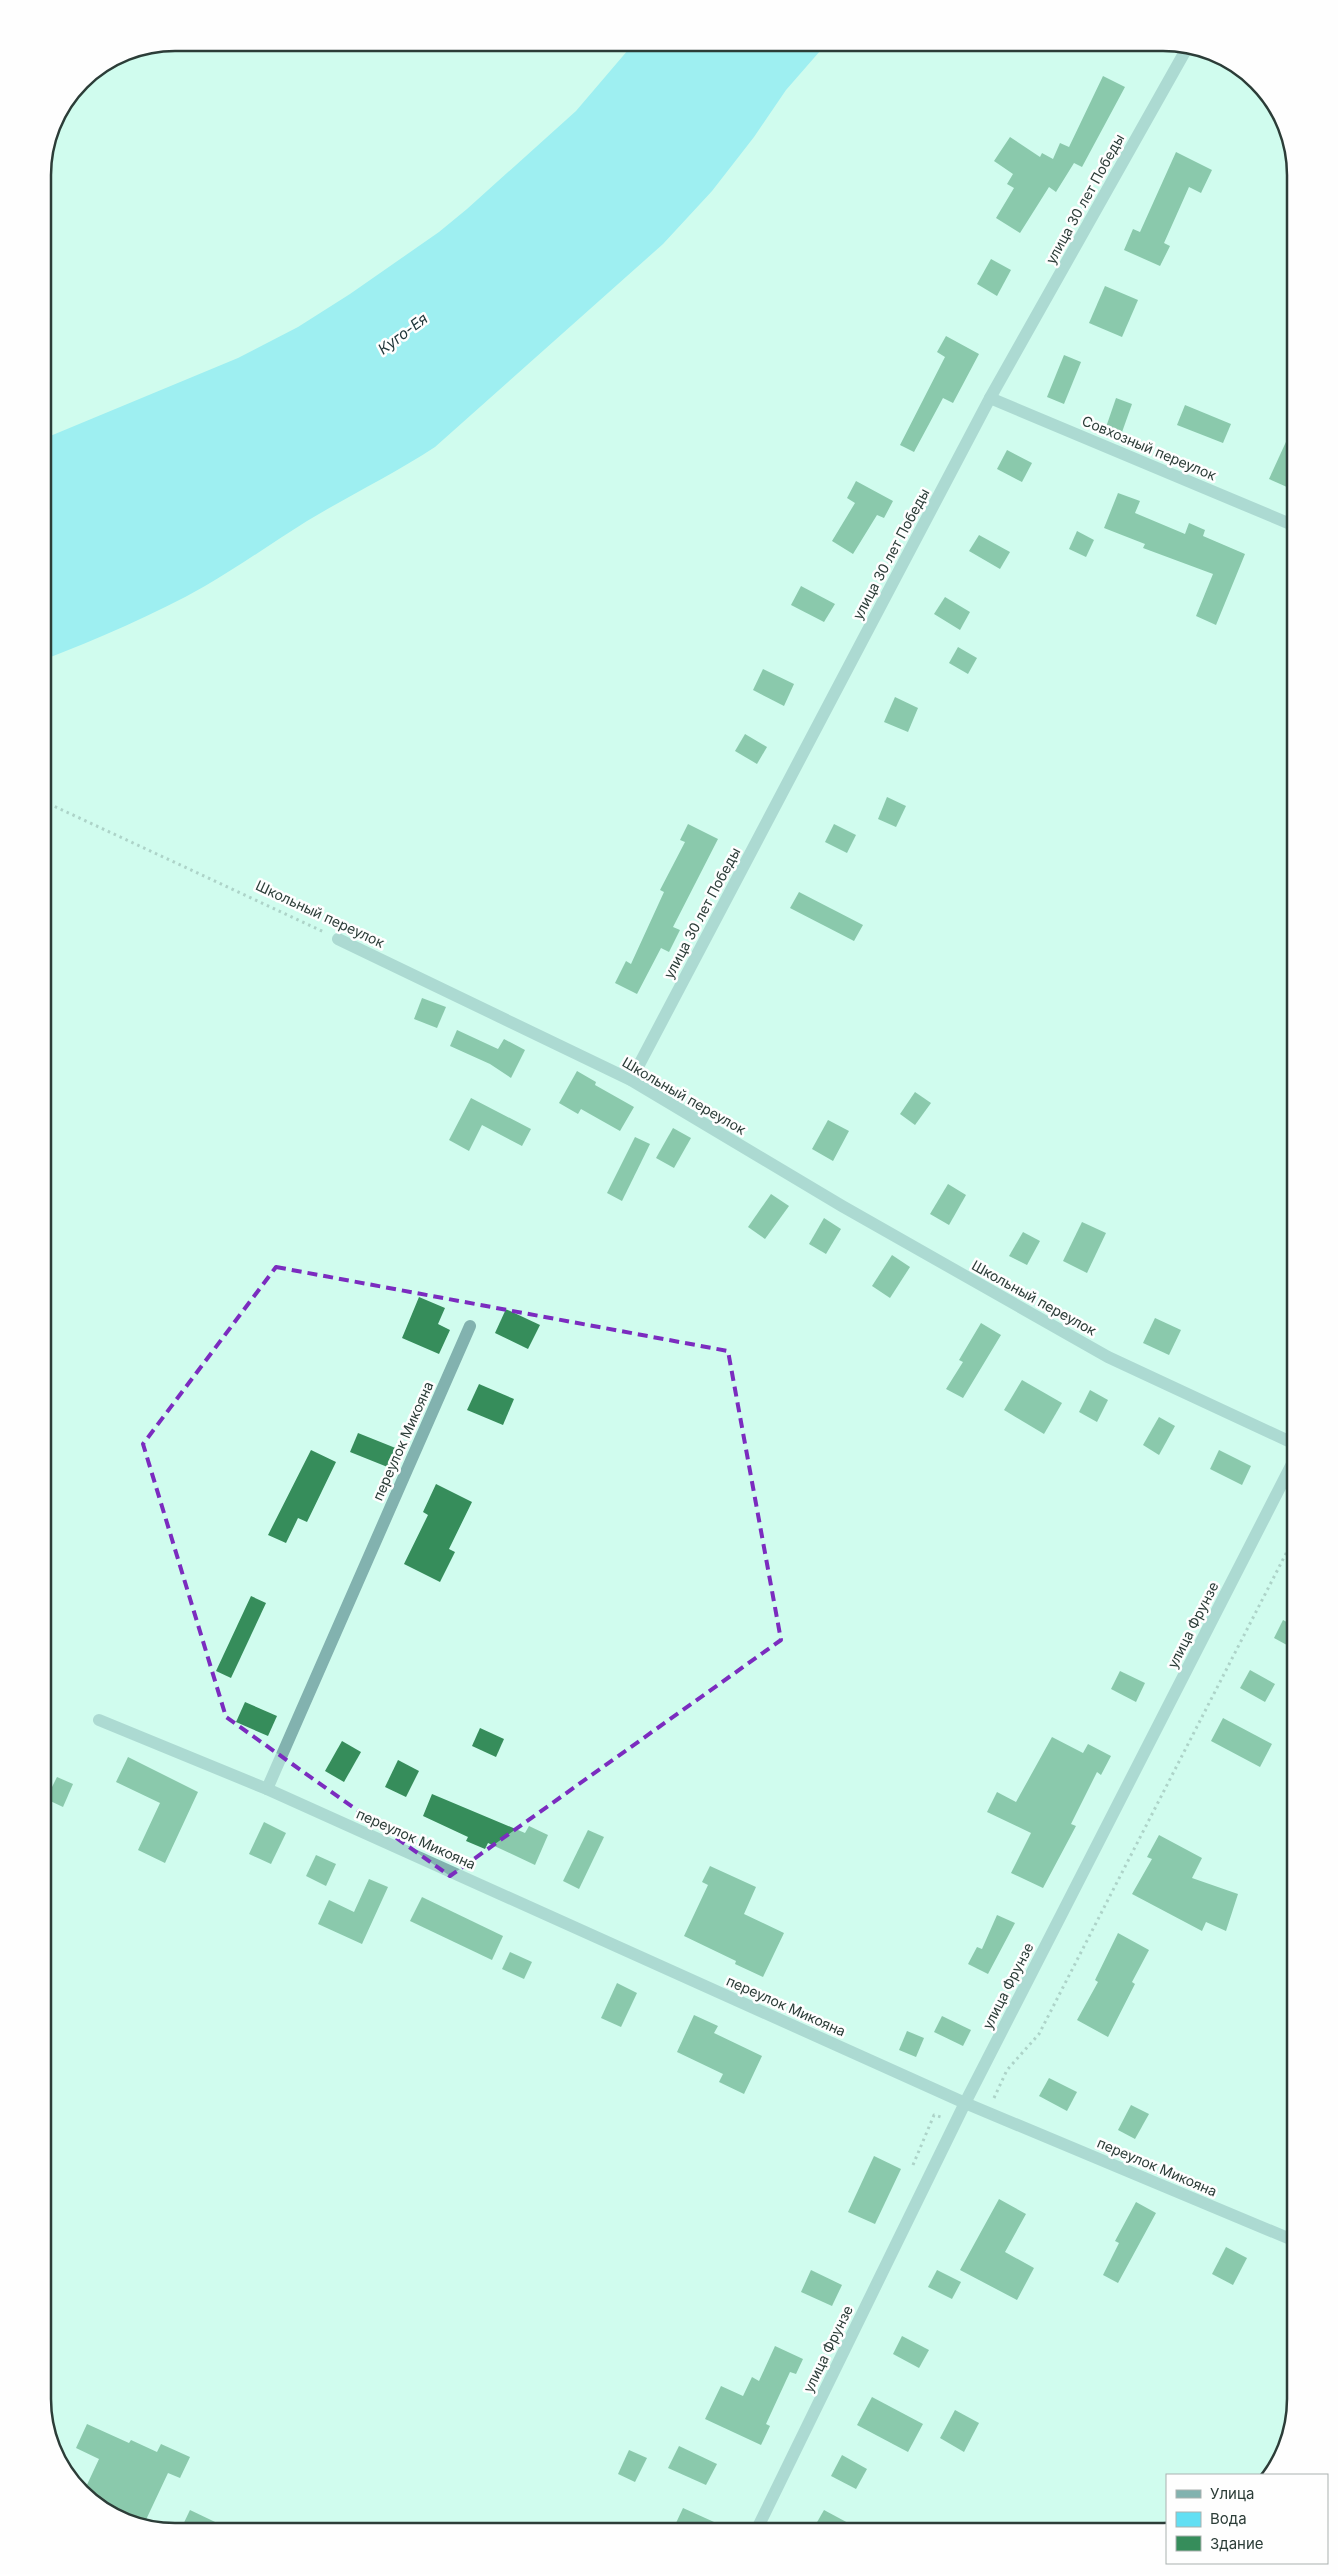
<svg xmlns="http://www.w3.org/2000/svg" width="1338" height="2574" viewBox="0 0 1338 2574" font-family="Inter,sans-serif">
	<style>
		.water { fill: #62dff3 }
		.building { fill: #368d5b }
		.lines { fill: none; stroke-linecap: round; stroke-linejoin: round }
		.path { stroke: #83a399; stroke-width: 3; stroke-dasharray: 2.5 4; stroke-linecap: butt }
		.minor { stroke: #82b2af; stroke-width: 12 }
		.marked { fill: none; stroke: #7b2cbf; stroke-width: 4; stroke-dasharray: 10 6; stroke-linejoin: round }
		.labels { text-anchor: middle; stroke-width: 5; stroke-linejoin: round; paint-order: stroke }
		.street-label { font-size: 14px; fill: #2c3d38; stroke: #fefefe }
		.water-label { font-size: 15px; font-style: italic; fill: #21373b; stroke: #fefefe }
		.rim { fill: none; stroke: #2c3d38; stroke-width: 2.5 }
	</style>
	<rect width="100%" height="100%" fill="#d0fcee"/>
	<path class="water" d="M634 43H827L786 90 754 137 712 191 663 244 435 447C394 474 350 495 307 521 273 542 240 566 205 586 154 615 97 639 43 660V439L238 358 298 327 350 294 439 232 467 209 576 111Z"/>
	<g class="building">
		<path d="M1103 76 1125 87 1082 167 1074 163 1056 192 1049 187 1020 233 996 218 1014 188 1007 184 1013 174 994 161 1010 137 1040 157 1042 153 1053 159 1060 143 1069 147Z"/>
		<path d="M1176 152 1212 170 1201 193 1189 187 1164 243 1170 246 1160 266 1124 250 1133 229 1140 232Z"/>
		<path d="M991 259 1011 270 997 296 977 284Z"/>
		<path d="M1105 286 1138 300 1122 337 1089 323Z"/>
		<path d="M946 336 979 354 953 403 943 398 914 452 900 445 945 357 937 352Z"/>
		<path d="M1064 355 1081 362 1064 404 1047 397Z"/>
		<path d="M1116 398 1132 404 1121 435 1105 430Z"/>
		<path d="M1185 405 1231 424 1223 443 1177 425Z"/>
		<path d="M1296 420V491L1269 479Z"/>
		<path d="M1007 450 1032 463 1022 482 997 469Z"/>
		<path d="M856 481 893 501 884 518 877 515 853 554 832 541 855 503 847 498Z"/>
		<path d="M1118 493 1140 501 1135 513 1185 534 1189 523 1205 530 1203 536 1245 554 1216 625 1196 616 1213 574 1143 548 1145 544 1104 528Z"/>
		<path d="M1077 531 1094 540 1086 557 1069 549Z"/>
		<path d="M979 535 1010 552 1000 569 969 551Z"/>
		<path d="M801 586 835 604 824 622 791 605Z"/>
		<path d="M945 597 970 612 960 630 934 614Z"/>
		<path d="M958 647 977 658 968 674 949 663Z"/>
		<path d="M763 669 794 684 784 706 753 690Z"/>
		<path d="M895 697 918 708 908 732 884 722Z"/>
		<path d="M745 734 767 747 757 764 735 751Z"/>
		<path d="M887 797 906 806 896 827 878 819Z"/>
		<path d="M688 824 718 839 673 927 680 930 669 952 661 948 637 994 615 983 626 961 631 964 664 892 660 890 685 842 680 840Z"/>
		<path d="M834 824 856 835 847 853 825 842Z"/>
		<path d="M799 892 863 925 854 941 790 908Z"/>
		<path d="M422 998 446 1007 437 1028 414 1019Z"/>
		<path d="M457 1030 498 1049 504 1039 525 1050 511 1078 490 1064 450 1046Z"/>
		<path d="M577 1071 596 1082 595 1085 634 1107 620 1131 581 1109 578 1114 559 1103Z"/>
		<path d="M915 1092 931 1103 915 1125 900 1114Z"/>
		<path d="M471 1098 531 1129 522 1146 482 1125 469 1151 449 1140Z"/>
		<path d="M828 1120 849 1131 833 1161 812 1149Z"/>
		<path d="M673 1128 691 1138 674 1168 656 1158Z"/>
		<path d="M635 1137 650 1144 622 1201 607 1193Z"/>
		<path d="M948 1184 966 1195 949 1225 930 1214Z"/>
		<path d="M771 1194 789 1206 765 1239 748 1227Z"/>
		<path d="M824 1218 841 1229 826 1254 809 1244Z"/>
		<path d="M1082 1222 1106 1233 1087 1273 1063 1261Z"/>
		<path d="M1023 1232 1040 1241 1027 1265 1009 1256Z"/>
		<path d="M892 1255 910 1267 890 1298 872 1286Z"/>
		<path d="M419 1297 445 1308 438 1324 450 1330 439 1354 402 1338Z"/>
		<path d="M506 1309 540 1325 528 1349 495 1333Z"/>
		<path d="M1155 1318 1181 1330 1169 1355 1143 1343Z"/>
		<path d="M981 1323 1001 1335 963 1398 946 1389 963 1362 959 1360Z"/>
		<path d="M1022 1380 1062 1403 1044 1434 1004 1410Z"/>
		<path d="M479 1384 514 1399 503 1425 467 1410Z"/>
		<path d="M1090 1390 1108 1400 1097 1422 1079 1412Z"/>
		<path d="M1159 1417 1175 1426 1159 1455 1143 1445Z"/>
		<path d="M358 1433 398 1449 390 1468 350 1452Z"/>
		<path d="M311 1450 336 1462 307 1522 298 1518 286 1543 268 1535Z"/>
		<path d="M1219 1450 1251 1466 1242 1485 1210 1469Z"/>
		<path d="M436 1484 472 1502 449 1549 455 1552 440 1582 404 1564 428 1515 423 1512Z"/>
		<path d="M251 1596 266 1603 231 1678 216 1671Z"/>
		<path d="M1283 1620 1296 1627V1650L1274 1638Z"/>
		<path d="M1250 1670 1275 1684 1265 1702 1240 1688Z"/>
		<path d="M1120 1671 1145 1683 1136 1702 1111 1689Z"/>
		<path d="M245 1702 277 1716 268 1736 236 1722Z"/>
		<path d="M1223 1718 1272 1744 1260 1767 1211 1741Z"/>
		<path d="M480 1728 504 1739 496 1757 472 1746Z"/>
		<path d="M1052 1737 1083 1753 1088 1744 1111 1756 1101 1775 1097 1772 1071 1824 1076 1826 1043 1888 1011 1873 1031 1833 987 1812 997 1792 1016 1802Z"/>
		<path d="M342 1741 361 1752 344 1782 325 1771Z"/>
		<path d="M128 1757 198 1792 165 1863 138 1850 160 1803 116 1782Z"/>
		<path d="M398 1760 419 1771 406 1797 385 1787Z"/>
		<path d="M57 1777 73 1784 63 1807 46 1799Z"/>
		<path d="M432 1794 525 1833 529 1826 548 1835 535 1865 488 1843 485 1849 466 1841 468 1837 423 1816Z"/>
		<path d="M264 1822 286 1833 271 1864 249 1854Z"/>
		<path d="M588 1830 604 1837 579 1889 563 1881Z"/>
		<path d="M1159 1835 1202 1858 1192 1878 1238 1894 1226 1931 1206 1922 1202 1931 1132 1894 1152 1859 1147 1857Z"/>
		<path d="M316 1855 336 1864 326 1886 306 1876Z"/>
		<path d="M710 1866 756 1887 744 1914 784 1933 763 1977 735 1964 736 1961 684 1936 708 1885 702 1882Z"/>
		<path d="M369 1879 388 1887 362 1944 318 1924 329 1900 354 1912Z"/>
		<path d="M422 1897 503 1936 492 1960 410 1921Z"/>
		<path d="M997 1915 1015 1923 988 1974 968 1964 977 1947 982 1949Z"/>
		<path d="M1118 1933 1149 1950 1132 1982 1135 1984 1108 2037 1077 2020 1098 1982 1095 1980Z"/>
		<path d="M510 1952 532 1962 524 1979 502 1969Z"/>
		<path d="M617 1983 637 1993 621 2027 601 2018Z"/>
		<path d="M694 2015 718 2026 714 2033 762 2056 744 2094 719 2082 723 2074 677 2052Z"/>
		<path d="M942 2016 971 2030 963 2046 934 2032Z"/>
		<path d="M907 2031 924 2038 916 2057 899 2050Z"/>
		<path d="M1049 2078 1077 2092 1067 2111 1039 2096Z"/>
		<path d="M1131 2105 1149 2114 1135 2139 1118 2130Z"/>
		<path d="M874 2156 901 2169 875 2224 848 2212Z"/>
		<path d="M999 2199 1026 2214 1005 2252 1034 2268 1017 2300 960 2270Z"/>
		<path d="M1136 2202 1156 2213 1118 2283 1103 2275 1119 2243 1115 2241Z"/>
		<path d="M1226 2247 1247 2258 1233 2285 1212 2274Z"/>
		<path d="M811 2270 842 2285 832 2306 801 2292Z"/>
		<path d="M937 2270 961 2282 952 2299 928 2287Z"/>
		<path d="M902 2336 929 2350 919 2368 893 2354Z"/>
		<path d="M775 2346 803 2359 796 2374 790 2372 766 2424 770 2426 761 2445 705 2419 721 2386 743 2396 752 2377 759 2381Z"/>
		<path d="M872 2397 923 2424 908 2452 857 2425Z"/>
		<path d="M955 2410 979 2423 964 2452 940 2438Z"/>
		<path d="M87 2424 129 2443 131 2440 157 2452 161 2444 190 2457 180 2478 168 2473 144 2524 98 2505 85 2489 99 2459 76 2448Z"/>
		<path d="M679 2446 717 2464 706 2485 668 2468Z"/>
		<path d="M629 2450 647 2458 635 2482 618 2474Z"/>
		<path d="M842 2455 867 2469 856 2489 831 2476Z"/>
		<path d="M683 2508 734 2531H694L676 2523Z"/>
		<path d="M190 2510 234 2531H180Z"/>
		<path d="M824 2510 863 2531H812Z"/>
	</g>
	<g class="lines">
		<g class="path">
			<path d="M43 801 324 932"/>
			<path d="M994 2098 1007 2070 1039 2034 1295 1536"/>
			<path d="M913 2165 934 2115 941 2117"/>
		</g>
		<g class="minor">
			<path d="M990 398 1295 526"/>
			<path d="M338 939 631 1080 842 1206 1108 1357 1295 1444"/>
			<path d="M631 1080 990 398 1187 48"/>
			<path d="M99 1720 267 1789 965 2103 1295 2241"/>
			<path d="M267 1789 470 1326"/>
			<path d="M756 2531 965 2103 1295 1458"/>
		</g>
	</g>
	<path d="M0 0H1338V2574H0ZM276 1267 728 1351 781 1640 450 1876 226 1717 143 1444Z" fill="#d0fcee" fill-opacity=".55" fill-rule="evenodd"/>
	<path class="marked" d="M276 1267 728 1351 781 1640 450 1876 226 1717 143 1444Z"/>
	<g class="labels">
		<g class="street-label">
			<text transform="translate(1085 199) rotate(-61)" y="5">улица 30 лет Победы</text>
			<text transform="translate(1149 448) rotate(23)" y="5">Совхозный переулок</text>
			<text transform="translate(891 554) rotate(-62)" y="5">улица 30 лет Победы</text>
			<text transform="translate(702 913) rotate(-62)" y="5">улица 30 лет Победы</text>
			<text transform="translate(320 914) rotate(25)" y="5">Школьный переулок</text>
			<text transform="translate(684 1096) rotate(30)" y="5">Школьный переулок</text>
			<text transform="translate(1034 1298) rotate(29)" y="5">Школьный переулок</text>
			<text transform="translate(403 1441) rotate(-66)" y="5">переулок Микояна</text>
			<text transform="translate(1193 1625) rotate(-63)" y="5">улица Фрунзе</text>
			<text transform="translate(416 1839) rotate(24)" y="5">переулок Микояна</text>
			<text transform="translate(1008 1986) rotate(-63)" y="5">улица Фрунзе</text>
			<text transform="translate(786 2006) rotate(24)" y="5">переулок Микояна</text>
			<text transform="translate(1157 2167) rotate(23)" y="5">переулок Микояна</text>
			<text transform="translate(828 2349) rotate(-64)" y="5">улица Фрунзе</text>
		</g>
		<g class="water-label">
			<text transform="translate(403 334) rotate(-37)" y="5">Куго-Ея</text>
		</g>
	</g>
	<path d="M0 0H1338V2574H0ZM175 51H1163A124 124 0 0 1 1287 175V2399A124 124 0 0 1 1163 2523H175A124 124 0 0 1 51 2399V175A124 124 0 0 1 175 51Z" fill="#fefefe" fill-rule="evenodd"/>
	<path class="rim" d="M175 51H1163A124 124 0 0 1 1287 175V2399A124 124 0 0 1 1163 2523H175A124 124 0 0 1 51 2399V175A124 124 0 0 1 175 51Z"/>
	<rect x="1166" y="2474" width="162" height="90" fill="#fefefe" stroke="#aab1af"/>
	<rect x="1176" y="2490" width="25" height="8" fill="#82b2af" stroke="#aab1af"/>
	<text x="1210" y="2499" font-size="15" fill="#2c3d38">Улица</text>
	<rect x="1176" y="2512" width="25" height="15" fill="#62dff3" stroke="#aab1af"/>
	<text x="1210" y="2524" font-size="15" fill="#2c3d38">Вода</text>
	<rect x="1176" y="2536" width="25" height="15" fill="#368d5b" stroke="#aab1af"/>
	<text x="1210" y="2549" font-size="15" fill="#2c3d38">Здание</text>
</svg>
